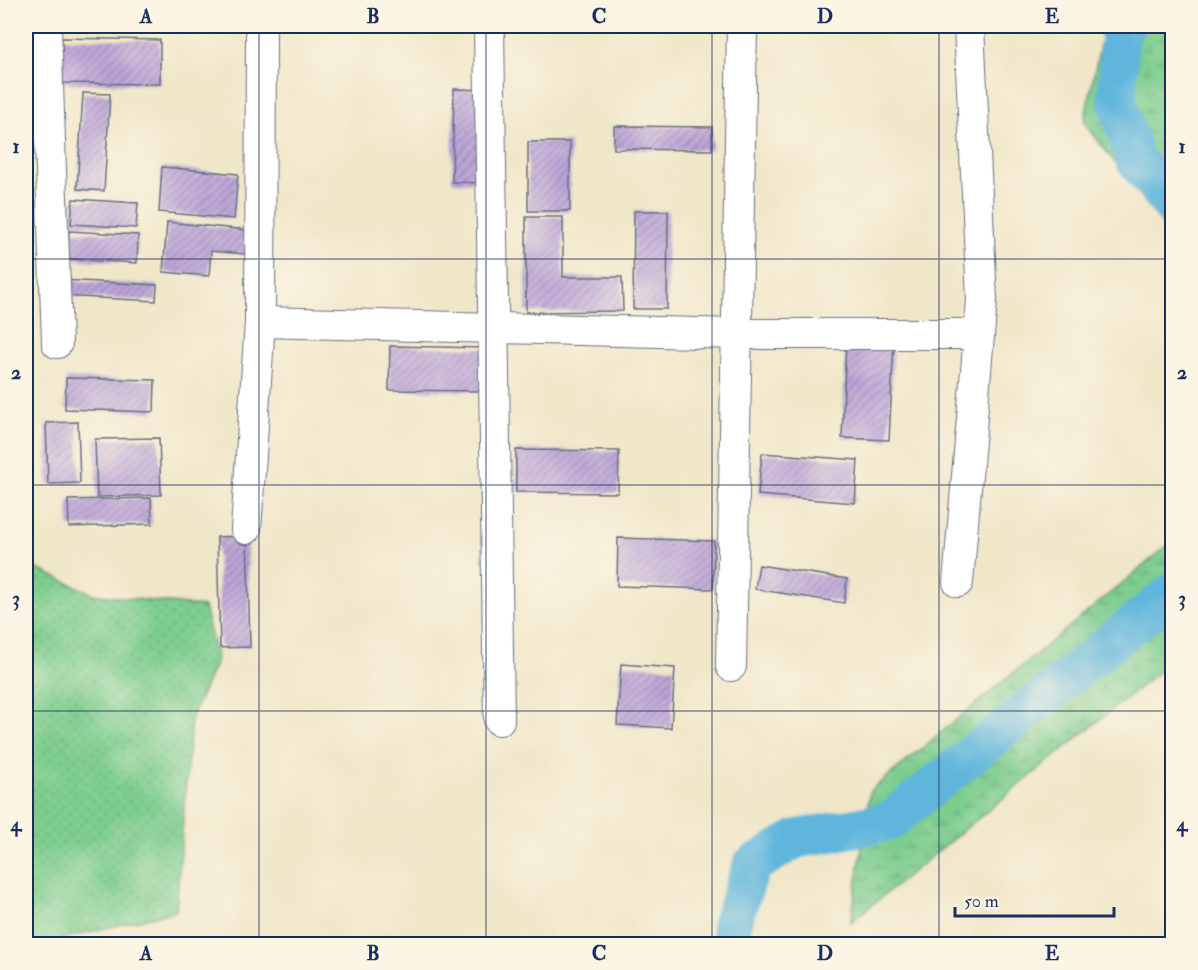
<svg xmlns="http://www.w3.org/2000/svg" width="1198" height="970" font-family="'IM FELL Double Pica',serif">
	<defs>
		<pattern id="wetland-marsh" width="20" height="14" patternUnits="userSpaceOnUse" patternTransform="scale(1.5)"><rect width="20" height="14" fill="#7dcd8e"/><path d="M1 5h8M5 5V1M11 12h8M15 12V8" fill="none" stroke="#6bb07d"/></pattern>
		<pattern id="park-dots" width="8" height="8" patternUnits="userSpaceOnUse" patternTransform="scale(1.5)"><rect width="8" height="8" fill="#7dcd8e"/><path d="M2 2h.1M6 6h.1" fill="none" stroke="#6bb07d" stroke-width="1.8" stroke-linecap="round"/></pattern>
		<pattern id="building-hatch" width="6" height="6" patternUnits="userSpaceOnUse" patternTransform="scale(1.5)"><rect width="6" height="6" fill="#bca4d7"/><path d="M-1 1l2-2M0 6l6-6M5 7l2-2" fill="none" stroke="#9886b2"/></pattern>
	</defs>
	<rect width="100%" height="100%" fill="#fcf5e5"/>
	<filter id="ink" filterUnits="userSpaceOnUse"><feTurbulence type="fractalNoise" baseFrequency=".0167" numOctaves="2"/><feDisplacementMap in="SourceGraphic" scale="12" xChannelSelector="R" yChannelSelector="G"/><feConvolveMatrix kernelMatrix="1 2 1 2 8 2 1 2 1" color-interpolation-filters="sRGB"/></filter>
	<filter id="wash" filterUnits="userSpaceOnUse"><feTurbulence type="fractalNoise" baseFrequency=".008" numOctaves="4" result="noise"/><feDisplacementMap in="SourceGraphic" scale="24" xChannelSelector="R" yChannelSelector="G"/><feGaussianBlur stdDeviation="1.35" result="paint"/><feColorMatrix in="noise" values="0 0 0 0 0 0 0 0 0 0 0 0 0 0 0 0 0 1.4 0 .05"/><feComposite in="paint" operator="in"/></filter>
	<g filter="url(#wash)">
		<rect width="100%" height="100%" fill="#f0e6c8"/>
		<g fill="url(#wetland-marsh)" stroke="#4c7e76" stroke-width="1.5">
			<polygon points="1104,26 1172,26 1172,237 1084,122"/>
			<polygon points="1172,542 1172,661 851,922 870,791"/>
		</g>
		<polygon fill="url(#park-dots)" stroke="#4c7e76" stroke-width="1.5" points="26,564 93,594 204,607 217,659 191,719 176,911 41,944 26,944"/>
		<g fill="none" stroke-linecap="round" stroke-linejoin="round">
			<g stroke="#5eb5db" stroke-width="39">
				<polyline points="1125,26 1120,31 1117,101 1135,160 1172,205"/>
				<polyline points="734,944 731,925 752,865 796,839 890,821 1172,593"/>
			</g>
		</g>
		<g id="blocks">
			<g fill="url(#building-hatch)">
				<polygon points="62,38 160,40 160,84 61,83"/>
				<polygon points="454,89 488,90 487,183 452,182"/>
				<polygon points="83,93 110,94 104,191 77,189"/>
				<polygon points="614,126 712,127 712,150 614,149"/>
				<rect x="528" y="142" width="42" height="69"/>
				<polygon points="162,167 238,174 234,219 159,212"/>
				<polygon points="73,199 138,203 136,228 71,224"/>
				<polygon points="634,211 668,211 667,309 633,309"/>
				<polygon points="526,217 563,217 563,277 622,277 623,311 526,312"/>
				<polygon points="167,222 247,230 245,254 211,251 209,276 163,272"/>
				<polygon points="69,231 138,235 137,263 68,259"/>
				<polygon points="61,280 157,285 156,301 60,296"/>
				<polygon points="846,340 894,342 889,440 842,438"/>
				<polygon points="390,346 484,348 483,391 389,390"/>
				<polygon points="66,378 155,380 154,412 65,409"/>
				<polygon points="78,422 80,483 48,484 46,423"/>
				<polygon points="159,438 161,495 97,497 95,439"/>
				<polygon points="516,450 619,451 618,493 516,492"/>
				<polygon points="762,453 858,460 855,503 758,495"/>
				<polygon points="151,498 152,524 69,527 68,500"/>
				<polygon points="247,536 250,647 220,648 217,537"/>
				<polygon points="618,538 714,541 713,589 617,586"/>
				<polygon points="759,565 847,579 844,603 755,589"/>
				<polygon points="621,664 675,668 671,728 617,725"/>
			</g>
		</g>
	</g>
	<g filter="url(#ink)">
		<use href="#blocks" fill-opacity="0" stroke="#666f83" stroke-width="1.5"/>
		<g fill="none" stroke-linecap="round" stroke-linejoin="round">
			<defs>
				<g id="minor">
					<polyline points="46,26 57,343"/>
					<polyline points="489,26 499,720"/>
					<polyline points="260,322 737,334 979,334"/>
					<polyline points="246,529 260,322 261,26"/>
					<polyline points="958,582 982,300 969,26"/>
					<polyline points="731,666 742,26"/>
				</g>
			</defs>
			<use href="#minor" stroke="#666f83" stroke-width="32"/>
			<use href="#minor" stroke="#fff" stroke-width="30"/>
		</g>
	</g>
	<path fill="none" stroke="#1b2f5e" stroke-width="1.5" stroke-opacity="0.55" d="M259 26V944M486 26V944M712 26V944M939 26V944M26 259H1172M26 485H1172M26 711H1172"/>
	<rect width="1198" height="970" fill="none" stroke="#fcf5e5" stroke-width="66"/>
	<path d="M955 907v9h159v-9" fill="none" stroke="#1b2f5e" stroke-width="3"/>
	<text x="964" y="907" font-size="18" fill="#1b2f5e" stroke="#fcf5e5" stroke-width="4.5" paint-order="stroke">50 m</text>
	<rect x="33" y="33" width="1132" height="904" fill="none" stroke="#1b2f5e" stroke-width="2"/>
	<g font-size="20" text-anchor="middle" font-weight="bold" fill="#1b2f5e">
		<text x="146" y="23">A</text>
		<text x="373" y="23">B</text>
		<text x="599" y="23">C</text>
		<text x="825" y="23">D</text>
		<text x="1052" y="23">E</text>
		<text x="16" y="153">1</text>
		<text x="1182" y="153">1</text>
		<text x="16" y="379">2</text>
		<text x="1182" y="379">2</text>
		<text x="16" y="605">3</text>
		<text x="1182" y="605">3</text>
		<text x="16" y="831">4</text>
		<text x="1182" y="831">4</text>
		<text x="146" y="960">A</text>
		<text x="373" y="960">B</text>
		<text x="599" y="960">C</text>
		<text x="825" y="960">D</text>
		<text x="1052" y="960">E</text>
	</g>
</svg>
